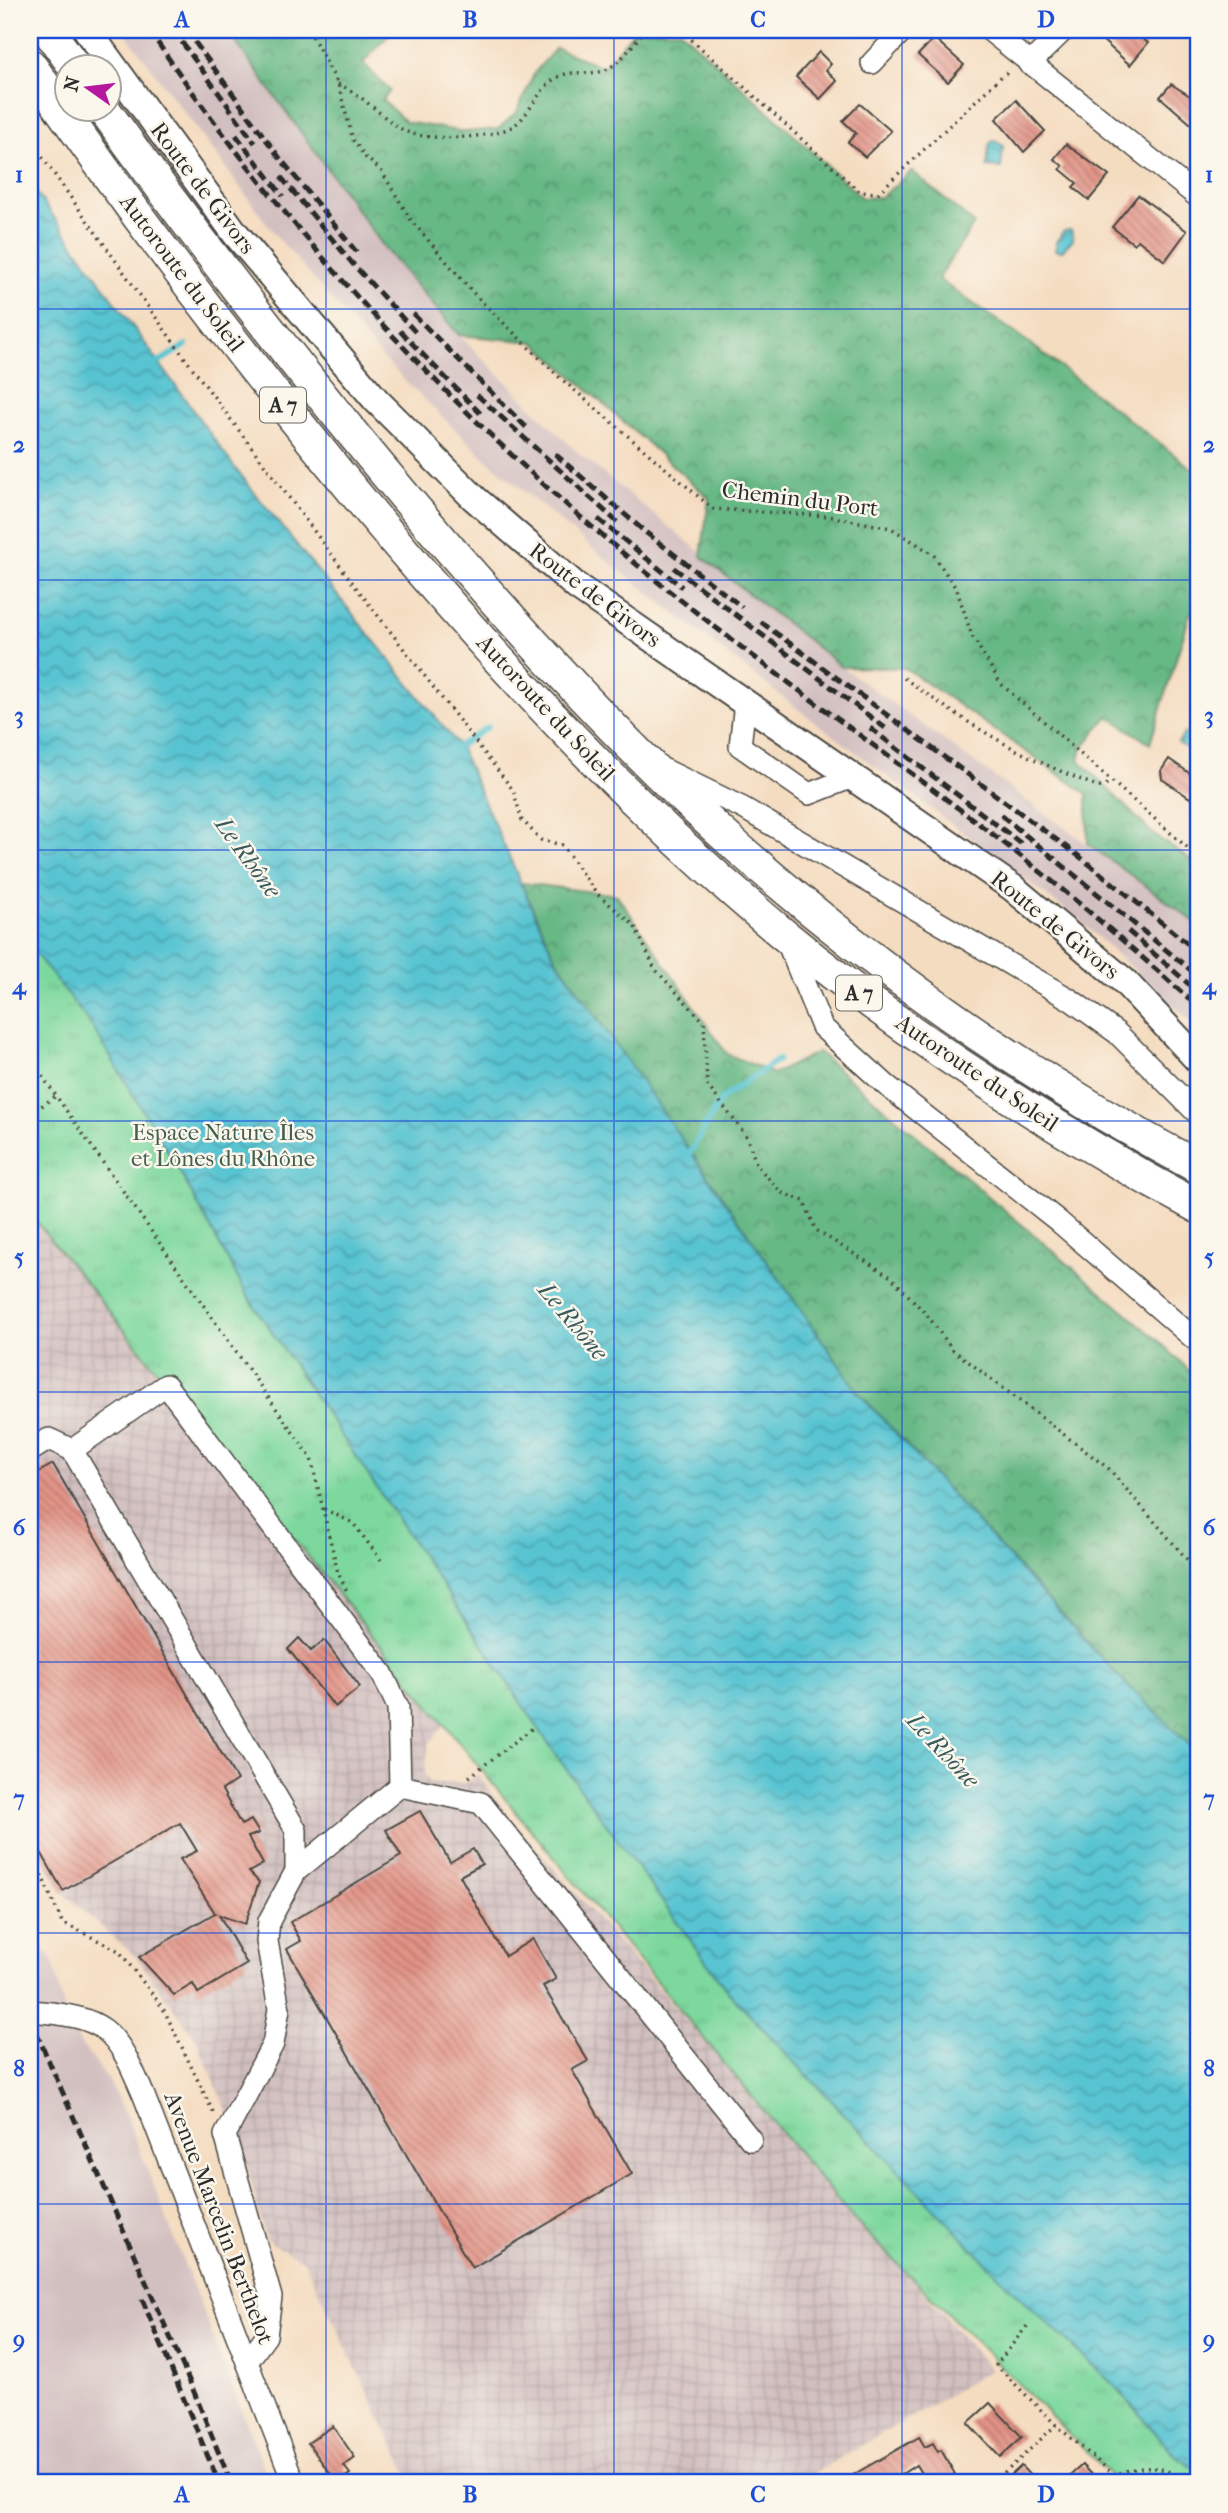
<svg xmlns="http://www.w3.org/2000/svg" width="1228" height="2513" font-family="'IM FELL French Canon',serif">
	<defs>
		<pattern id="industrial-grid" width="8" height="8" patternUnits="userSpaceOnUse" patternTransform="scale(1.75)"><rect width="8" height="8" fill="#d2bfc0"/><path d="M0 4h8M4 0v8" fill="none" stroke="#b4a4a5"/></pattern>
		<pattern id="forest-crowns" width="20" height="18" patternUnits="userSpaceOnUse" patternTransform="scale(1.75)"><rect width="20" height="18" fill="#66b885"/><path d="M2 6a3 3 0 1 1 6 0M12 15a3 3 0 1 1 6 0" fill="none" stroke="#54966d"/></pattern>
		<pattern id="park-tufts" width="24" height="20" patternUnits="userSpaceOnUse" patternTransform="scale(1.75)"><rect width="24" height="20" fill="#7dd89e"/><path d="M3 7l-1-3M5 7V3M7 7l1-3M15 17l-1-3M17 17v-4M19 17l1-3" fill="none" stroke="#6cba88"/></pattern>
		<pattern id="water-waves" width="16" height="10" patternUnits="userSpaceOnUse" patternTransform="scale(1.75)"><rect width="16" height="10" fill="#58c4d2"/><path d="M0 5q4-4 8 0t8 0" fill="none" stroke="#499fab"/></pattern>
		<pattern id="building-back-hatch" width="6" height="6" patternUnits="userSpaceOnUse" patternTransform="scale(1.75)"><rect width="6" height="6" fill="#e29386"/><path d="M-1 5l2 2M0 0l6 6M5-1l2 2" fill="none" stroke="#b7786e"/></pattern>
	</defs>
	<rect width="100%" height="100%" fill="#fbf7ec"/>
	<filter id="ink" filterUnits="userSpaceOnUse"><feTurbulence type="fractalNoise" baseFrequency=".0143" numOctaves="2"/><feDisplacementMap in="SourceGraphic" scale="14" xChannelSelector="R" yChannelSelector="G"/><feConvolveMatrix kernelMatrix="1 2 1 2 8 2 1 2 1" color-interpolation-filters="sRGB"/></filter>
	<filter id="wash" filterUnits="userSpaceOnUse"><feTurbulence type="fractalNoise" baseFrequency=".00686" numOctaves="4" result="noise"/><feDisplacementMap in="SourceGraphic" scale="28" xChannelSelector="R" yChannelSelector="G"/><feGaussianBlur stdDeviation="1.57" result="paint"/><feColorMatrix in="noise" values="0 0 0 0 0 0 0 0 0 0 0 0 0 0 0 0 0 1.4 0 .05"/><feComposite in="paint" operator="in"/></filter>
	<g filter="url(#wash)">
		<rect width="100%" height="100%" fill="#f4dcc0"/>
		<polygon fill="url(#industrial-grid)" points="30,1205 446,1723 429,1744 424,1774 429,1783 466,1783 478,1775 511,1819 991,2370 797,2483 412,2483 304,2261 266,2240 241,2143 195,2037 136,1957 62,1892 30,1837"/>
		<g fill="#d2bfc0">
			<polygon points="123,30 227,30 389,254 459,335 578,453 842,667 1198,924 1198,1028 1078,919 790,703 610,563 487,460 386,362 277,237"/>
			<polygon points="30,1926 53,1963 65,2012 80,2043 108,2079 128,2120 270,2483 30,2483"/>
		</g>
		<g fill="url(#forest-crowns)" stroke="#487258" stroke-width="2">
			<polygon points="227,30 393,30 363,63 390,91 382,100 406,122 464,132 498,129 517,112 535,72 556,48 603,67 635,30 680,30 862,198 881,197 912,171 974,224 938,279 1028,342 1193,469 1198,466 1198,605 1190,614 1150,744 1108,716 1082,748 1079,760 1154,835 1198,865 1198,924 1088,844 1087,794 905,668 842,667 701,556 709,498 534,342 459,335 389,254"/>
			<polygon points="521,883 617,895 727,1054 774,1074 818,1052 1158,1340 1198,1379 1198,1753 1115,1673 858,1392 554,956"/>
		</g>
		<polygon fill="url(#park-tufts)" stroke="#548264" stroke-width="2" points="30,553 1198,2083 1198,2483 1118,2483 855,2221 493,1784 30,1214"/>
		<g fill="url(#water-waves)" stroke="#42787e" stroke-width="2">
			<polygon points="994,140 1003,146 1001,168 987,167 989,145"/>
			<polygon points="30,184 237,471 459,746 554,956 858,1392 1115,1673 1198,1753 1198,2471 1174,2454 1116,2387 1012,2290 728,1992 561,1762 247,1295 179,1170 90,1023 30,947"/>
			<polygon points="1071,230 1073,239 1062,251 1056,250 1056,242 1064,231"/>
			<polygon points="1185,733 1198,745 1198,757 1178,742"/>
		</g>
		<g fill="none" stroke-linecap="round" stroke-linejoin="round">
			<g stroke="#58c4d2" stroke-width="6">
				<polyline points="159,362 186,345"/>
				<polyline points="459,746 488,727"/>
				<polyline points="690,1153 721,1099 778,1060"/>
			</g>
		</g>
		<g id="blocks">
			<g fill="url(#building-back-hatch)">
				<polygon points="1091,30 1132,30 1148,43 1130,65"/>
				<polygon points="934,38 964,65 948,82 918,55"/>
				<polygon points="819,52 831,64 826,70 837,81 820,99 796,77"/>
				<polygon points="1171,84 1198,101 1198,130 1160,97"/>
				<polygon points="1016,100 1045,131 1024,152 996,119"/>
				<polygon points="860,104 891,131 865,157 848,142 856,133 843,121"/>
				<polygon points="1066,144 1109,176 1089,200 1073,187 1077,183 1060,169 1063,166 1054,159"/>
				<polygon points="1138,195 1187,231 1165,261 1138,240 1134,244 1112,227"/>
				<polygon points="1169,759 1198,779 1198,786 1190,798 1162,779 1161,771"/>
				<polygon points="53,1464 237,1780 222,1790 241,1825 251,1820 259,1833 248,1837 263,1864 249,1872 259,1882 245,1924 219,1915 247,1964 198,1993 193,1984 174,1995 139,1957 215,1913 180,1859 197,1851 180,1823 63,1891 30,1833 30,1477"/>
				<polygon points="299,1638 311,1651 324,1640 360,1687 335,1707 288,1649"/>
				<polygon points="420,1811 450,1862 473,1849 482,1864 460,1876 505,1956 533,1939 556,1979 543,1986 588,2061 572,2070 632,2174 472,2268 287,1949 301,1941 290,1922 401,1856 386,1830"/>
				<polygon points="990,2403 1022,2437 1000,2457 968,2423"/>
				<polygon points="333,2426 355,2458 344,2466 350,2474 337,2483 308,2443"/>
				<polygon points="919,2437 925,2447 933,2443 938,2452 941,2450 955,2474 938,2483 927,2483 916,2465 888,2483 839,2483"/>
				<polygon points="1082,2465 1099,2483 1062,2483"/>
				<polygon points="1021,2466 1037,2483 1003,2483"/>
			</g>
		</g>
	</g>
	<g filter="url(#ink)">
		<use href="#blocks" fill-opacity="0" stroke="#494641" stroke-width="2"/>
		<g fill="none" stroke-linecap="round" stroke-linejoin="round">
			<defs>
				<g id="minor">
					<polyline points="989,30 1198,197"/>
					<polyline points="872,63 903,30"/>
					<polyline points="1029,64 1064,30"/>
					<polyline points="745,703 740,746 809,794 855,776"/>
					<polyline points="665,770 743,808 1071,1000 1117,1033 1198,1114"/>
					<polyline points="786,939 822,1027 886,1085 1057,1220 1198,1342"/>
					<polyline points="72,1450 166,1385 382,1673 398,1707 400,1786"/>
					<polyline points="30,1451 49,1439 72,1450 296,1830 296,1871 269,1921 267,1941 279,2009 273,2044 225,2135 271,2297 266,2336 247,2362"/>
					<polyline points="296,1871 400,1786 481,1803 751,2140"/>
					<path d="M30 2011C106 2017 115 2027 144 2096L294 2483"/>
				</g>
				<polyline id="major" points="87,30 235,233 376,400 474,498 576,586 1013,888 1125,982 1198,1060"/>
				<g id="highway">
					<polyline points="48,30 74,66"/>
					<path d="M30 65C113 185 201 303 293 417 441 602 600 782 783 934 911 1039 1053 1129 1198 1207"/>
					<path d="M103 108C227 280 357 446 498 604 573 688 651 771 736 846 876 970 1032 1079 1198 1167"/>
				</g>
			</defs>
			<use href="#minor" stroke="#494641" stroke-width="24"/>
			<use href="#major" stroke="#494641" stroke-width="30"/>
			<use href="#highway" stroke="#494641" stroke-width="35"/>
			<g stroke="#494641" stroke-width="3.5" stroke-dasharray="2 5" stroke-linecap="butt">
				<polyline points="309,30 338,84 353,140 366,158 381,170 411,220 476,296 558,376 713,509 828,516 891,528 933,554 957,590 972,636 1001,684 1198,857"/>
				<polyline points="681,30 860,192 878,193 1003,75 1010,72"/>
				<path d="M338 84C363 95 380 116 403 130 423 142 493 139 513 126 532 114 538 86 560 76 573 70 590 75 603 71 621 64 633 44 645 30"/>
				<polyline points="30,140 179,350 355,586 513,790 522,820 541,840 562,845 596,893 634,925 655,969 704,1022 707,1085 747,1137 757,1166 782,1193 804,1201 816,1230 891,1277 927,1315 953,1350 1109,1469 1198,1572"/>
				<path d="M904 678C970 726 1024 759 1100 787L1111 783"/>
				<polyline points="30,1059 311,1458 338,1573 347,1591"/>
				<polyline points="30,1114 56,1096"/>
				<polyline points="324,1509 353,1523 381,1560"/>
				<polyline points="469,1777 534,1727"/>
				<polyline points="30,1849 62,1922 119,1951 163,2008 214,2114"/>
				<path d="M1027 2326 996 2365 1056 2425 1114 2475C1142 2465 1163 2463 1186 2483"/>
				<polyline points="994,2483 1056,2425"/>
			</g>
			<use href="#minor" stroke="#fff" stroke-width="21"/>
			<use href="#major" stroke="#fff" stroke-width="26"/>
			<use href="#highway" stroke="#fff" stroke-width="32"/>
			<g stroke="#2b2b2b" stroke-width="5" stroke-dasharray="10 5" stroke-linecap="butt">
				<path d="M149 30C283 227 440 401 624 554 746 656 878 746 1004 843 1071 895 1135 950 1198 1007"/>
				<polyline points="173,30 255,143"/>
				<polyline points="186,30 279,157 359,255"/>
				<polyline points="236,135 283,196"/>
				<polyline points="281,177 352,263 418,335"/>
				<polyline points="413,314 529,430"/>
				<polyline points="400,331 481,414"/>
				<polyline points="477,395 617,522"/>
				<polyline points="555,454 644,531 742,607"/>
				<polyline points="598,519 682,587"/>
				<polyline points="674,568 889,731"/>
				<polyline points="761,622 1084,860 1198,952"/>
				<polyline points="870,728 1023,845"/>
				<polyline points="1001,815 1198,976"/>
				<polyline points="1128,931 1198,992"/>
				<polyline points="30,2018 192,2387 231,2483"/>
				<polyline points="142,2299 219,2483"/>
			</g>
		</g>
	</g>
	<path fill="none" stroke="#1d4ed8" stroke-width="2" stroke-opacity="0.55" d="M326 30V2483M614 30V2483M902 30V2483M30 309H1198M30 580H1198M30 850H1198M30 1121H1198M30 1392H1198M30 1662H1198M30 1933H1198M30 2204H1198"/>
	<g text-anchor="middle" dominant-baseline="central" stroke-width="5" stroke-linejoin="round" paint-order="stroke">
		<g fill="#fbf7ec" stroke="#696865" stroke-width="2">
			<rect x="260" y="387.5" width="46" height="35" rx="5"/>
			<rect x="836" y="975.5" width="46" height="35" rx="5"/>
		</g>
		<g font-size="21" font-weight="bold" fill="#2b2b2b">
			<text x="283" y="405">A 7</text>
			<text x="859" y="993">A 7</text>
		</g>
		<g font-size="23" fill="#2b2b2b" stroke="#fbf7ec">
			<text transform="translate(203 188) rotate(53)">Route de Givors</text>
			<text transform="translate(182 273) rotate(53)">Autoroute du Soleil</text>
			<text transform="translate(800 499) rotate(7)">Chemin du Port</text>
			<text transform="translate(595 595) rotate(37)">Route de Givors</text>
			<text transform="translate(546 708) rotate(47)">Autoroute du Soleil</text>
			<text transform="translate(1055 925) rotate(39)">Route de Givors</text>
			<text transform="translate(977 1073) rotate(34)">Autoroute du Soleil</text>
			<text transform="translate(219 2218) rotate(69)">Avenue Marcelin Berthelot</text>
		</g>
		<g font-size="23" fill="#445f4e" stroke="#fbf7ec">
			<text x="223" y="1132">Espace Nature Îles<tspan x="223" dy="26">et Lônes du Rhône</tspan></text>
		</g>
		<g font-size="24" font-style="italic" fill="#38595d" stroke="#fbf7ec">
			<text transform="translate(248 857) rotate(54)">Le Rhône</text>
			<text transform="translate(573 1321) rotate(50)">Le Rhône</text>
			<text transform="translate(943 1750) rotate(47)">Le Rhône</text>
		</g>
	</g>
	<rect width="1228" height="2513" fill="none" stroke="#fbf7ec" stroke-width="77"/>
	<g transform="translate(88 88) rotate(284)"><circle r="33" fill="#fbf7ec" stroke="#a8a59f" stroke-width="2"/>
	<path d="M0-5L12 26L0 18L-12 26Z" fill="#b5179e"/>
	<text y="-10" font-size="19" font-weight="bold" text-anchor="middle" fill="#2b2b2b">N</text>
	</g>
	<rect x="38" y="38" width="1152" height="2436" fill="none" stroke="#1d4ed8" stroke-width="2.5"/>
	<g font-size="23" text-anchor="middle" font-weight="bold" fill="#1d4ed8">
		<text x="182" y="27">A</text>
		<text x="470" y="27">B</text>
		<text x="758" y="27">C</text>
		<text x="1046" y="27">D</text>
		<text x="19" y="182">1</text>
		<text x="1209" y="182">1</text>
		<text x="19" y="452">2</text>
		<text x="1209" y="452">2</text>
		<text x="19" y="723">3</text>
		<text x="1209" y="723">3</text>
		<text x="19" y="994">4</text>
		<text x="1209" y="994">4</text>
		<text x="19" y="1264">5</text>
		<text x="1209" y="1264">5</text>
		<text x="19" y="1535">6</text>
		<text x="1209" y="1535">6</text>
		<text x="19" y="1806">7</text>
		<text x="1209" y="1806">7</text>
		<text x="19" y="2076">8</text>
		<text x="1209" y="2076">8</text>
		<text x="19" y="2347">9</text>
		<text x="1209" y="2347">9</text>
		<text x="182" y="2502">A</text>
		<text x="470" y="2502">B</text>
		<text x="758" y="2502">C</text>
		<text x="1046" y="2502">D</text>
	</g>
</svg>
